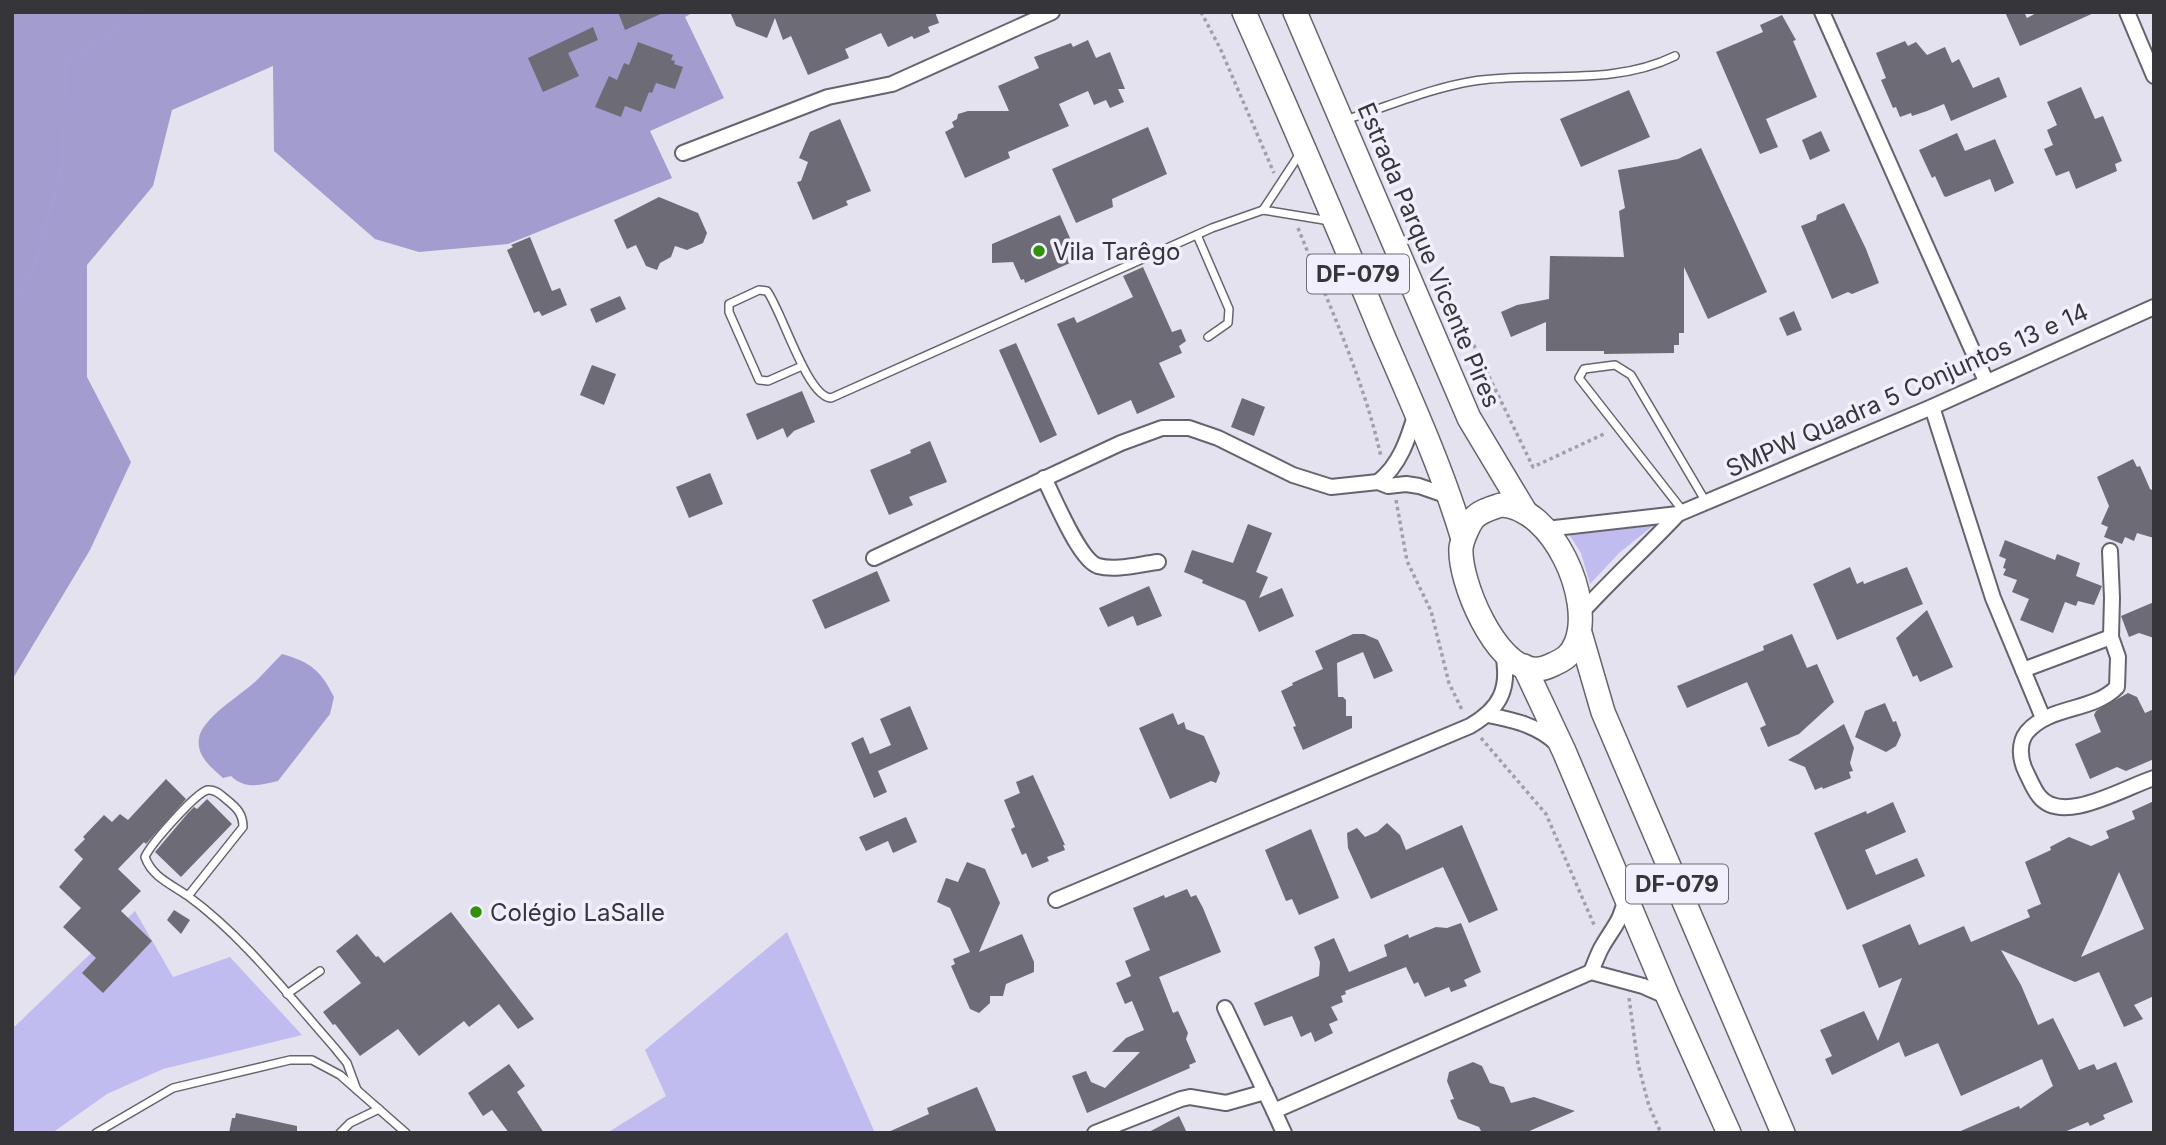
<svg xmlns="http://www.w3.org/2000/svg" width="2166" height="1145" font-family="Inter,sans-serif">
	<rect width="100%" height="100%" fill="#e3e2ee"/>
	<g fill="#c1bcef">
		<polygon points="1664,517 1619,553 1590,584 1581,553 1565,528"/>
		<polygon points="135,911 173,977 230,957 302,1035 163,1069 107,1094 52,1133 12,1133 12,1029"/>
		<polygon points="787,932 875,1133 607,1133 666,1096 645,1050"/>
	</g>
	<polygon fill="#a29ccf" points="12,12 694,12 685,17 724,98 650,131 672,178 508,244 419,252 375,239 274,151 273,66 172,110 153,186 87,265 87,377 131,462 90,550 12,680"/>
	<path fill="#a39ed1" d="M282 654C310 662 321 670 334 697L330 714 278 781C260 785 246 790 231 776L223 778C212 768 196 756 199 738 202 718 241 695 256 681 265 672 273 663 282 654Z"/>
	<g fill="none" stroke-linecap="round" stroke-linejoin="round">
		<polyline stroke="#a39ed1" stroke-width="5" points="12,301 33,270 63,164 65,64 141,12"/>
	</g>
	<g fill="#6d6c76" fill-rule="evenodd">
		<polygon points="618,12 665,12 625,30"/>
		<polygon points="730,12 935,12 939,23 928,27 930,32 914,39 912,36 888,47 881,33 845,49 849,58 808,75 791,36 783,40 775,18 767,38 736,26"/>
		<polygon points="2005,12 2024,12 2027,18 2038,12 2096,12 2020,46"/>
		<polygon points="1782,15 1796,40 1793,41 1817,97 1766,119 1778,147 1760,154 1716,52 1763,32 1760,25"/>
		<polygon points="593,27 598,40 568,53 579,76 543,92 528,58"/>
		<polygon points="1088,40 1096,58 1110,52 1125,89 1118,89 1124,102 1110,108 1106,100 1094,105 1088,91 1059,104 1069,126 1008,152 1010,158 965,178 945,132 954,127 952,122 957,119 958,114 968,111 1009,111 998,86 1039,68 1034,57 1071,43 1073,47"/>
		<polygon points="1905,41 1908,46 1916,42 1927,55 1945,47 1952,63 1959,59 1973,88 1999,77 2007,97 1951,121 1944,104 1927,111 1912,116 1911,113 1900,117 1896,107 1893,108 1881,80 1886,78 1876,53"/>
		<polygon points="638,42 673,55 671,60 675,61 674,64 683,67 675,89 656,83 652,93 649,92 641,112 625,106 621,117 595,107 609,76 617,80 624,63 629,65"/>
		<polygon points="2081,87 2095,119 2103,116 2122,161 2115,164 2117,171 2076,189 2069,171 2056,176 2044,149 2053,145 2047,130 2057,125 2047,102"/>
		<polygon points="1629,90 1650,137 1581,167 1560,119"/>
		<polygon points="840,119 871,191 846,201 848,205 813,220 797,182 801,181 808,162 799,158 810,132"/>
		<polygon points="1148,127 1167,174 1112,199 1113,207 1076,223 1052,169"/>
		<polygon points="1821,131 1830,151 1810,160 1802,140"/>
		<polygon points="1957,133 1965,151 1995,139 2014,183 1995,192 1990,179 1946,197 1944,196 1935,176 1932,178 1919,150"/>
		<polygon points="1701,148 1767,292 1708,319 1684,267 1684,333 1679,333 1679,345 1674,345 1674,353 1604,354 1604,351 1546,351 1546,322 1511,337 1501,312 1517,305 1549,299 1550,256 1624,257 1619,211 1625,208 1618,170 1678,159"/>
		<polygon points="659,197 698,213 707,233 703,243 687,250 675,246 671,257 660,263 657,270 646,266 636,245 627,249 614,220"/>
		<polygon points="1844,203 1866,249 1879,283 1852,294 1848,292 1832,299 1801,226 1816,220 1817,215"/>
		<polygon points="1060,215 1079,259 1025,283 1024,279 1021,280 1013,262 992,263 992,244"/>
		<polygon points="530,237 552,291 560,288 567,305 542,316 539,311 534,313 507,250 513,247 511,245"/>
		<polygon points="1143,267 1172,332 1181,329 1186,341 1179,346 1182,353 1159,363 1175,397 1137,414 1131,400 1098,415 1057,324 1074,317 1077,323 1133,297 1123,276"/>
		<polygon points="620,296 626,309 596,323 590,309"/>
		<polygon points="1794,311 1802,330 1787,336 1779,318"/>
		<polygon points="1016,343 1057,435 1040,443 999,350"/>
		<polygon points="592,365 616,374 604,405 580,395"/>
		<polygon points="802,391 815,422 794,431 787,438 783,428 757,440 746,414"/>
		<polygon points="1242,398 1265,407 1254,436 1231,427"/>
		<polygon points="930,441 947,482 909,497 913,505 889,515 870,470 911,453 910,450"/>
		<polygon points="2133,459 2137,467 2140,466 2150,489 2154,491 2154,538 2137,533 2134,541 2125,537 2122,544 2104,537 2108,527 2101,524 2109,506 2097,477"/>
		<polygon points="710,473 723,504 689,518 676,487"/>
		<polygon points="1248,524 1272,533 1256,572 1268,577 1259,598 1282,588 1294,616 1259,632 1245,601 1202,583 1203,580 1184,572 1192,550 1233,563"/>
		<polygon points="2005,540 2055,560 2057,554 2080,563 2076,576 2102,586 2094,605 2078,601 2076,606 2065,602 2053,633 2020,620 2029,599 2012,592 2017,580 2003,575 2006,569 2003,568 2006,559 1999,556"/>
		<polygon points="1850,567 1857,584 1863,581 1864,584 1907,567 1923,604 1837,640 1813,584"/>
		<polygon points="877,571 890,601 825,629 812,600"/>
		<polygon points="1149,586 1162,616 1137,626 1133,616 1108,627 1099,608"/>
		<polygon points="2154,602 2154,638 2139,633 2129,637 2121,616"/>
		<polygon points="1927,610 1953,667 1920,682 1917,675 1913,677 1896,638"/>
		<polygon points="1353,634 1364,634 1378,640 1393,671 1374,679 1363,652 1337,663 1338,697 1343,697 1346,700 1346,716 1352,716 1352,728 1303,750 1293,727 1296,726 1281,691 1293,685 1292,683 1323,669 1315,651"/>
		<polygon points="1792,634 1807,668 1817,664 1834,702 1799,734 1768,747 1760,728 1766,725 1747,682 1687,708 1677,686 1764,650 1763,646"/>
		<polygon points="2128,693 2137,697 2145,713 2154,709 2154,759 2126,771 2117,767 2090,779 2075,744 2101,732 2094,715 2096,711"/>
		<polygon points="1885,703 1893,722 1896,721 1901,735 1896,746 1886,752 1855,737 1865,711"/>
		<polygon points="910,706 928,749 878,771 887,792 874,798 851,743 863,737 870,754 891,745 880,719"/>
		<polygon points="1173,713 1178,725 1184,722 1186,729 1204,736 1220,773 1216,783 1211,781 1170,799 1139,728"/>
		<polygon points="1844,724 1854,748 1850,763 1853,771 1849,772 1851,778 1823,789 1822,787 1815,790 1805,767 1788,760"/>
		<polygon points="1033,775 1065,845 1063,845 1065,850 1047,857 1049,861 1032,868 1026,853 1022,855 1011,829 1015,827 1004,800 1020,793 1016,782"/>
		<polygon points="166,779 186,799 146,844 144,842 118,869 141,891 121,911 152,941 103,993 82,973 96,958 63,927 81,908 59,887 83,859 74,850 85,839 83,837 104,815 112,822 120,814 128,820"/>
		<polygon points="207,799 232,824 181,877 155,852 188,813 194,807 197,809"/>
		<path d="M2154 801V996L2134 1005 2143 1019 2124 1027 2099 972 2075 982 2001 950 2021 985 2038 1025 2053 1018 2079 1070 2094 1064 2097 1070 2116 1062 2133 1102 2103 1115 2105 1119 2090 1126 2088 1122 2062 1133H1956L2019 1106 2020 1109 2053 1086 2042 1059 1961 1096 1938 1043 1905 1057 1899 1042 1832 1075 1825 1059 1832 1056 1820 1030 1864 1011 1878 1041 1902 978 1879 988 1862 945 1910 924 1919 945 1964 926 1971 942 2030 917 2027 910 2041 904 2025 862 2051 850 2050 847 2069 837 2091 846 2109 838 2106 831 2135 819 2132 811ZM2119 872 2144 929 2081 957 2102 911Z"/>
		<polygon points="1893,802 1906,832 1865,850 1876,875 1917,858 1925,876 1847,910 1814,833 1866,811 1867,814"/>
		<polygon points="906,817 917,842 893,853 888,841 866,851 859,837"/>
		<polygon points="1387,823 1400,835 1406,850 1462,825 1498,910 1469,923 1443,867 1371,899 1348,848 1347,833 1357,828 1365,837 1377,832"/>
		<polygon points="1311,829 1339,898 1299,915 1292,899 1286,901 1265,850"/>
		<polygon points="967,862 985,869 1000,903 979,952 1022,934 1034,962 1034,972 1006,984 1003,996 990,996 990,1003 979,1013 970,1009 951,966 955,964 953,959 970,952 950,908 937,902 946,878 958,882"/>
		<polygon points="1187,889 1191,897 1196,895 1203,908 1221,952 1159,977 1173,1013 1178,1011 1188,1033 1186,1039 1196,1062 1189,1065 1190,1068 1087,1113 1072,1076 1086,1071 1091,1082 1105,1088 1140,1052 1112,1052 1126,1038 1144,1030 1132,1001 1125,1004 1116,983 1131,976 1125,961 1150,950 1133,908 1164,895 1165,898"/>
		<polygon points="174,910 190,920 181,934 167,920"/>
		<polygon points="451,912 534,1019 518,1029 499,1004 469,1027 464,1021 419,1056 398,1029 360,1056 335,1024 333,1025 323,1012 361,983 336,951 357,934 376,957 378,956 384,963"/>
		<polygon points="1461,923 1481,972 1464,980 1467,986 1451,992 1449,987 1425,997 1418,982 1414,984 1406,967 1345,991 1346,994 1341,996 1343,1002 1331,1007 1338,1020 1329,1024 1333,1033 1315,1042 1311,1032 1301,1037 1292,1016 1264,1026 1254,1003 1319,976 1320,962 1314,947 1334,938 1349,972 1387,956 1384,945 1408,934 1409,938 1436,927 1447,928"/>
		<polygon points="1473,1062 1482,1066 1490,1083 1504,1087 1511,1103 1534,1097 1575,1111 1525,1133 1482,1133 1479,1127 1458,1119 1450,1100 1454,1099 1447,1081 1449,1072"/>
		<polygon points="509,1064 525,1086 517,1092 544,1133 509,1133 492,1110 483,1116 468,1093"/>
		<polygon points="977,1087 997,1133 886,1133 929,1114 927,1108"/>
		<polygon points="236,1113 297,1126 297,1133 229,1133 232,1118 235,1118"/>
		<polygon points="1179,1116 1187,1133 1147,1133"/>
	</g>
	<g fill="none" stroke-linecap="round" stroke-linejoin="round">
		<defs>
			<g id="service">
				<path d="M1345 120C1387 107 1430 88 1474 81 1540 71 1612 87 1675 56"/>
				<polyline points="1263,210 1301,152"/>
				<polyline points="1197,235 1229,309 1228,323 1208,337"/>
				<path d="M802 366 768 381 759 380 729 312V304L759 290 767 291C782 311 807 397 831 398L1212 228 1263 210 1330 221"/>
				<polyline points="1683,511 1579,378 1584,369 1615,365 1631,375 1706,502"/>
				<path d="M188 896 243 827C243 814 237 808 227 800 222 796 216 789 208 790 196 792 150 845 145 857 152 877 171 884 188 896 244 937 288 995 334 1047L347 1063 357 1090"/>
				<polyline points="287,994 320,971"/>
				<polyline points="96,1133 173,1088 290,1060 312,1060 340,1075 406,1133"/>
				<polyline points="340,1133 350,1123 379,1109"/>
			</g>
			<g id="minor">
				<polyline points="1822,12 1986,381"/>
				<polyline points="2127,12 2154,76"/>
				<polyline points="683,153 828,97 892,84 1052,12"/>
				<polyline points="1932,407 1993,598 2043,718"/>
				<path d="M1044 478C1054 497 1079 560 1098 566 1116 571 1140 564 1158 562"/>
				<path d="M1378 482C1400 465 1408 439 1416 413"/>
				<polyline points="1546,529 1678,514 1932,407 2154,307"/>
				<path d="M2110 551 2112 598 2111 637 2118 657 2117 687C2093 712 2050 705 2027 732 2018 743 2020 760 2026 772 2030 780 2034 790 2039 796 2062 826 2125 787 2154 778"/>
				<polyline points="874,558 1121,443 1162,428 1189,428 1218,438 1293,475 1331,487 1378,482 1388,486 1406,484 1419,486 1451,497"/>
				<path d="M1581 613C1612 579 1646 548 1678 514"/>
				<polyline points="2023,670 2111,637"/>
				<path d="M1488 715C1513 720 1537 725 1556 743"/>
				<path d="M1056 900 1470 726C1501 708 1510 688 1503 653"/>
				<path d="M1591 972C1595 963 1598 953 1603 945 1613 928 1623 918 1625 898"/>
				<polyline points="1225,1008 1274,1111"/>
				<polyline points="1095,1133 1181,1099 1190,1097 1226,1103 1265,1092"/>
				<polyline points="1284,1133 1274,1111 1591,972 1643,986 1668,997"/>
			</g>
			<g id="primary">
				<path d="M1244 12C1292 120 1338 227 1383 336 1412 403 1442 469 1463 539"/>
				<polyline points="1295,12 1469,418 1526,513"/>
				<path d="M1501 505C1553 507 1594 599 1576 643 1571 655 1565 659 1554 664 1548 667 1539 670 1533 669 1495 667 1459 581 1461 548 1462 540 1468 526 1473 519 1480 511 1492 508 1501 505Z"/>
				<polyline points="1580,633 1603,712 1783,1133"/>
				<polyline points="1524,666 1564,751 1668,997 1729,1133"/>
			</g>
		</defs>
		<use href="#service" stroke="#65646e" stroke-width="10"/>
		<use href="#minor" stroke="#65646e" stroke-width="18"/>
		<use href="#primary" stroke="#65646e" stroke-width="26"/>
		<g stroke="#a1a0a9" stroke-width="3.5" stroke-dasharray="3.5 3.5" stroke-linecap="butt">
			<polyline points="1201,12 1220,48 1274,173"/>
			<path d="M1298 228C1328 303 1364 379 1381 457"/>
			<polyline points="1438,297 1448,292 1533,467 1606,433"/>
			<polyline points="1396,500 1407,561 1431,611 1449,683 1463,712"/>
			<polyline points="1481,738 1546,814 1595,927"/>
			<polyline points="1629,998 1638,1064 1649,1106 1661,1133"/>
		</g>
		<use href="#service" stroke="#fff" stroke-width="7"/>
		<use href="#minor" stroke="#fff" stroke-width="14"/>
		<use href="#primary" stroke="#fff" stroke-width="23"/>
	</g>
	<g fill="#329109" stroke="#f0effb" stroke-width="2.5">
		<circle cx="1039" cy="251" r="7"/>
		<circle cx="476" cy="912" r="7"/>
	</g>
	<g text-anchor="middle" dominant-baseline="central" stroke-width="7" stroke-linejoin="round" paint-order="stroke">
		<g fill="#f0effb" stroke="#6e6e74" stroke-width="2">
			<rect x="1307" y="254.5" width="102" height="39" rx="5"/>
			<rect x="1626" y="864.5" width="102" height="39" rx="5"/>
		</g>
		<g font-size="23" font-weight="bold" fill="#36363a">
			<text x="1358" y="274">DF-079</text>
			<text x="1677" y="884">DF-079</text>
		</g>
		<g font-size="24" fill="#36363a" stroke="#f0effb" text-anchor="start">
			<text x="1053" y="251">Vila Tarêgo</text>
			<text x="490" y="912">Colégio LaSalle</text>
		</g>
		<g font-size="24" fill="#36363a" stroke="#f0effb">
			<text transform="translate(1429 255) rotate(67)">Estrada Parque Vicente Pires</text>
			<text transform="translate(1907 390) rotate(-24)">SMPW Quadra 5 Conjuntos 13 e 14</text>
		</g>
	</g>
	<rect width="2166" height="1145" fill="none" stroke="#36363a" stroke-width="28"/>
</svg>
